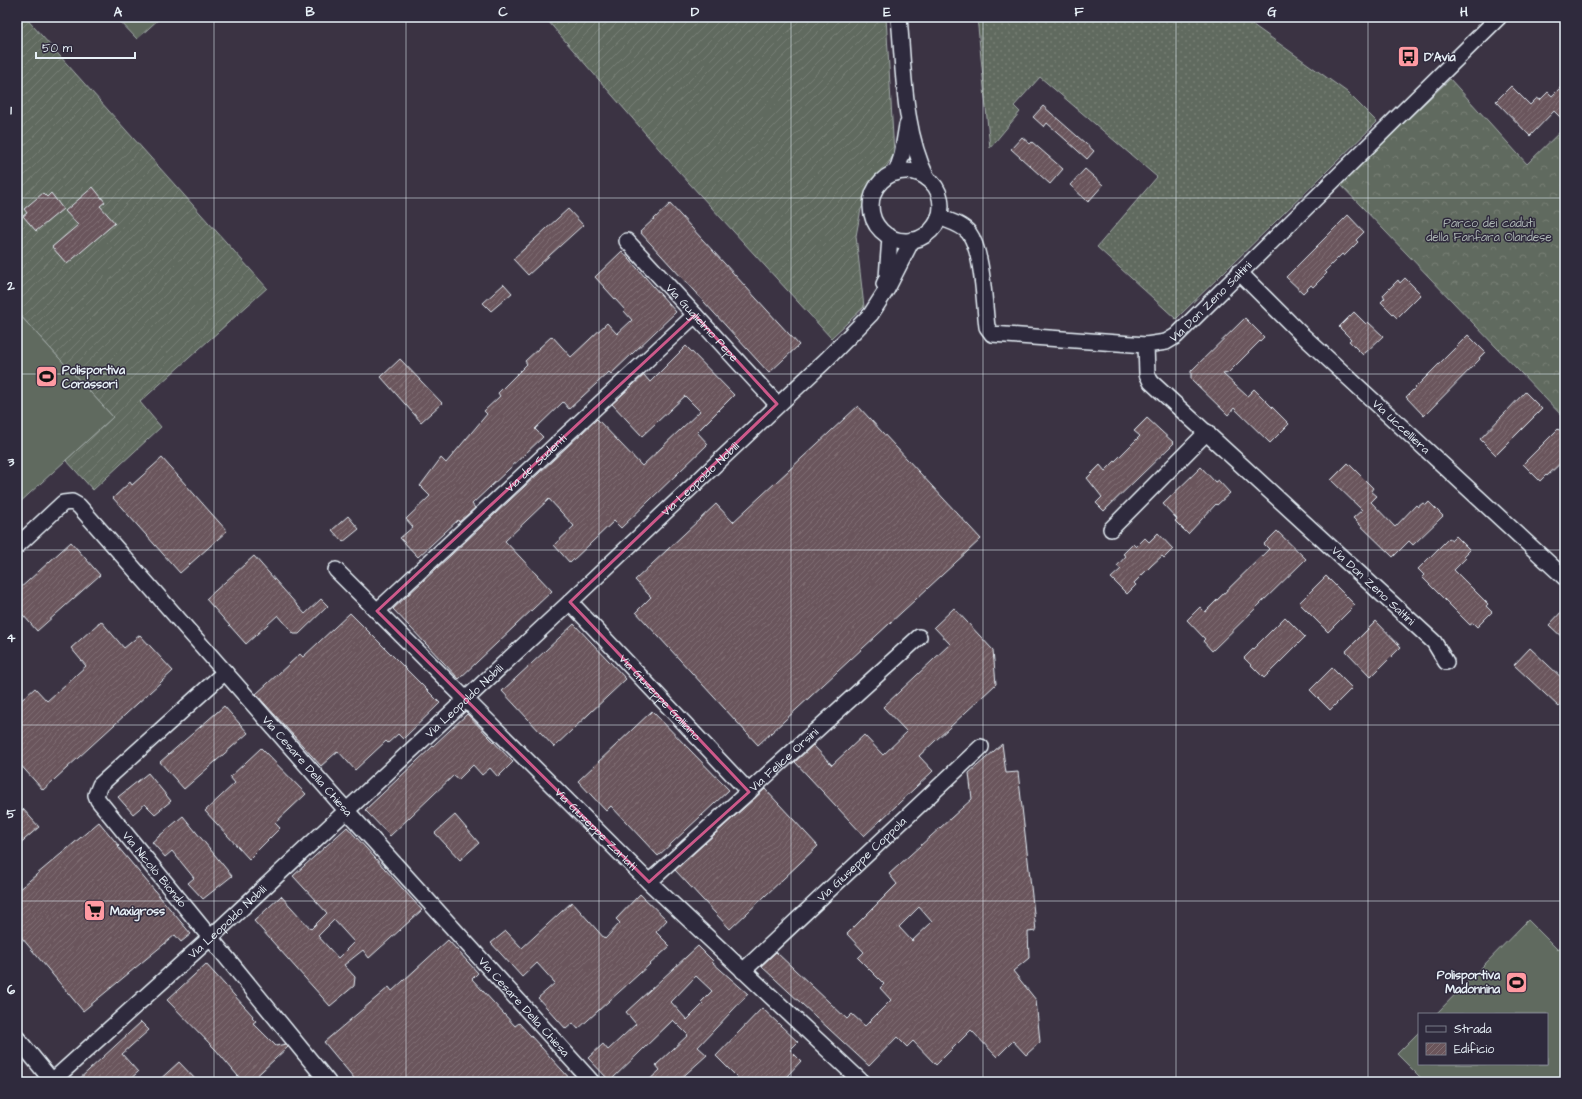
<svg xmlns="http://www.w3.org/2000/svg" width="1582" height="1099" font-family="'Architects Daughter',sans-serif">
	<defs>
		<pattern id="grass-dots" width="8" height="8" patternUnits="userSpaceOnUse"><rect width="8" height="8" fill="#616a5e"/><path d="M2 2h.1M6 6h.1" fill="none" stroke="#788076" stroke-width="1.8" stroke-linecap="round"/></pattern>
		<pattern id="forest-crowns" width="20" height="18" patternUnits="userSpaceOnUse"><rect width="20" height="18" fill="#616a5e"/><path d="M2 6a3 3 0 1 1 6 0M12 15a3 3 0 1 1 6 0" fill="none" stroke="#788076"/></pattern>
		<pattern id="garden-furrows" width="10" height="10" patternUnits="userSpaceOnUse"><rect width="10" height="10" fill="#616a5e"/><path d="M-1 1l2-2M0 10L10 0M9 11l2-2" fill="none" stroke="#788076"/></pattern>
		<pattern id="building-hatch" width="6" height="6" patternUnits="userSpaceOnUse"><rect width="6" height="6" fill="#6b555b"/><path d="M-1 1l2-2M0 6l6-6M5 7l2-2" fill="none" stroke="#806e73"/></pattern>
	</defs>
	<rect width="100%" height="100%" fill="#3b3343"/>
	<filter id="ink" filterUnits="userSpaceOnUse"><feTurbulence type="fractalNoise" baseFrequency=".025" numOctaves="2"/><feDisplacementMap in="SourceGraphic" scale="8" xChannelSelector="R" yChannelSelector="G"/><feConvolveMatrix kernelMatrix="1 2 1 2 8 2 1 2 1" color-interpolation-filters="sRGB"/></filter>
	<g filter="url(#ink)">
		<polygon fill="url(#grass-dots)" stroke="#a4aeab" points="977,17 1242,17 1347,92 1377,122 1176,319 1097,247 1157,177 1040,77 1014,106 1020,112 990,148"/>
		<polygon fill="url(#forest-crowns)" stroke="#a4aeab" points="1450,79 1527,164 1565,127 1565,419 1340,184"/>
		<g fill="url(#garden-furrows)" stroke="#a4aeab">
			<polygon points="17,17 25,17 267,288 140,402 161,427 93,490 66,460 113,417 17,312"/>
			<polygon points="550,17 886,17 894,154 861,209 856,236 864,307 831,338 679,172 547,20"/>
		</g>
		<g fill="#616a5e" stroke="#a4aeab">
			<polygon points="116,17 161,17 137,39"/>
			<polygon points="17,312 113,417 17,505"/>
			<polygon points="1528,920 1558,950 1565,944 1565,1082 1425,1082 1397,1054 1419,1032 1419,1064 1547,1064 1547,1014 1436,1014"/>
		</g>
		<g fill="url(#building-hatch)" stroke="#e8f1f8" fill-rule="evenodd">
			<polygon points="1565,83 1565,122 1554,111 1530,136 1496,101 1511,86 1530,105 1537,98 1540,100 1548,92 1552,96"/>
			<polygon points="1043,106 1094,151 1087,159 1047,123 1044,127 1033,117"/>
			<polygon points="1022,137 1030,144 1032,142 1063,169 1050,184 1011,149"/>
			<polygon points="1085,169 1103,185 1088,202 1070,185"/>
			<polygon points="93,187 105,202 100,206 115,223 67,264 52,247 78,225 65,211"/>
			<polygon points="43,193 47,197 51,193 63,209 36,231 23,216 27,213 24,209"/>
			<polygon points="670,204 799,345 769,373 640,232"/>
			<polygon points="568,209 583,225 528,275 513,259"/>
			<polygon points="1348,215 1364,232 1356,240 1358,242 1344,256 1342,254 1325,271 1327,273 1313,287 1311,285 1303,293 1286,277"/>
			<polygon points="622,251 676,312 611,374 609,372 569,409 563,402 535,429 543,437 472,504 475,508 459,522 458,520 418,557 400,538 413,527 406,519 430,496 420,486 441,458 446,463 487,414 484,411 500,396 498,393 527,364 525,361 552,336 571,357 607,323 617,334 632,320 624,311 625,310 595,277"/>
			<polygon points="1405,278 1421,294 1397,318 1381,302 1385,298 1383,295 1398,280 1400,283"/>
			<polygon points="504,284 512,293 491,311 483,303"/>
			<polygon points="1354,312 1366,324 1368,322 1383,336 1363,355 1349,341 1351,339 1339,327"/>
			<polygon points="1245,318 1264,337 1228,373 1223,374 1247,396 1254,389 1289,424 1270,443 1234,408 1228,415 1191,379 1191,371"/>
			<polygon points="1468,335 1485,352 1479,358 1480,359 1424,416 1406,397"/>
			<polygon points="686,346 734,395 697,432 708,444 621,528 614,521 570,563 554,545 574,526 549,499 505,541 552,591 459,679 393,609 597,419 642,466 700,411 685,396 642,436 612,404 644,375 650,382"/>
			<polygon points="400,359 442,403 421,422 381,377"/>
			<polygon points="1525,392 1542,409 1496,455 1480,439"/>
			<polygon points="858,406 981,539 758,745 636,612 651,597 635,580 716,504 733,522"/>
			<polygon points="1147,418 1174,443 1104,511 1096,503 1102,497 1087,478 1100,465 1105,471 1140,436 1134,431"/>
			<polygon points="1558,429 1565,435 1565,459 1547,476 1546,475 1540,481 1523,464"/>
			<polygon points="162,458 227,531 180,573 113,498 130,482 132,485"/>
			<polygon points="1348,463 1373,488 1371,491 1377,496 1371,502 1395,527 1416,505 1418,507 1423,503 1426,505 1429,502 1443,516 1413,545 1409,541 1393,557 1353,518 1362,510 1331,480"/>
			<polygon points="1201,467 1215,482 1218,480 1230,493 1217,505 1216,504 1188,534 1175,521 1177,519 1163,504"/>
			<polygon points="348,516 359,529 343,542 332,530"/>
			<polygon points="1277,531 1306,559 1212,651 1203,641 1205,639 1187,620 1200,607 1205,612 1217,600 1269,549 1264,544"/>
			<polygon points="1158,533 1173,549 1164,558 1162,556 1152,565 1134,583 1136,585 1127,594 1111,578 1121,569 1117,566 1126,556 1123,554 1133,544 1136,547 1145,538 1149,542"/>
			<polygon points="1456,536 1470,550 1464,556 1466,558 1454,570 1488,604 1486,606 1492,612 1477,627 1473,623 1470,625 1422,577 1424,575 1418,569 1449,538 1452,540"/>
			<polygon points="71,542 100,575 37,631 17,608 17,591"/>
			<polygon points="254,556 305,614 321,599 328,606 299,634 294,634 278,615 246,644 206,599"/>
			<polygon points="1326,576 1355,605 1328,632 1299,603"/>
			<polygon points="954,608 993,650 996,684 919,756 933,771 864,836 795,762 813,745 832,765 864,735 883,755 907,732 883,707 950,644 934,627"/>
			<polygon points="1565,608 1565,640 1549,625"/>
			<polygon points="350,613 440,703 403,739 398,734 388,743 386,741 355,770 338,751 321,766 256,694 300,654 303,657"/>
			<polygon points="1285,617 1305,637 1264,678 1244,658"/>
			<polygon points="101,621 124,648 140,635 173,671 43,790 17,761 17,704 35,688 47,701 86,666 71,648"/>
			<polygon points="1376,621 1401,647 1371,677 1346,651"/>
			<polygon points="574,624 626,679 554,747 502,691"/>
			<polygon points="1530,648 1565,681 1565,700 1559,707 1514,665"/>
			<polygon points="1332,668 1352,688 1330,710 1310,690"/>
			<polygon points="224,706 248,733 184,789 160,762"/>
			<polygon points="652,711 729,790 658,856 611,806 606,811 578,781"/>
			<polygon points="467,714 513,762 498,777 490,768 482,775 473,765 458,780 454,775 390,836 365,810"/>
			<path d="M1002 744 1006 773 1018 772 1036 931 1028 932 1029 958 1013 971 1036 1000 1040 1042 1026 1055 1013 1041 997 1057 971 1030 936 1065 913 1041 907 1047 897 1037 869 1066 761 966 776 952 847 1019 852 1014 865 1026 891 1000 880 988 884 984 858 958 864 952 847 934 897 884 889 874 972 799 969 773ZM919 907 932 922 912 941 899 927Z"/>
			<polygon points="261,748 306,794 275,823 280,828 249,859 205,811 235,783 230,777"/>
			<polygon points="148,773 171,801 155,814 145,804 133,814 118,797"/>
			<polygon points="765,789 818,846 730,929 675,870"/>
			<polygon points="23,809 39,827 17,846 17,814"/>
			<polygon points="455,815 479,843 460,860 435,833"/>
			<polygon points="183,816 232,876 203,899 188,883 194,878 172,851 165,857 152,842"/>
			<polygon points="99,822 119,846 118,847 191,934 181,942 175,935 83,1011 17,932 17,891"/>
			<path d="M347 827 422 910 369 958 363 950 344 965 355 977 354 986 330 1006 254 921 281 896 311 929 327 913 293 876ZM334 920 354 942 338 958 318 936Z"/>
			<polygon points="640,894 667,920 656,932 670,946 578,1029 573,1023 566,1029 538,998 555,983 537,963 522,977 491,943 506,931 522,948 572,902 605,939 620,923 616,919"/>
			<polygon points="448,940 478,973 472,979 515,1026 519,1023 573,1082 357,1082 354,1078 324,1042 389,987 392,991"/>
			<path d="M698 946 713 961 712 962 748 994 698 1047 707 1055 677 1082H647L660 1070 656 1065 688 1035 673 1020 610 1081 588 1058 603 1044 608 1050 636 1024 626 1012ZM696 976 712 991 701 1002 703 1004 687 1020 671 1002Z"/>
			<polygon points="206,964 253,1016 252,1017 256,1021 253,1023 276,1046 286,1044 288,1047 250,1082 243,1082 216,1050 167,1000"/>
			<polygon points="762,1008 798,1042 790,1050 801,1061 787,1076 794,1082 742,1082 716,1056"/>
			<polygon points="141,1022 149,1030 122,1054 138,1072 127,1082 76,1082"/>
			<polygon points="179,1062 198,1082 157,1082"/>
		</g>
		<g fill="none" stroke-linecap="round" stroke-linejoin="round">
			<defs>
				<g id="minor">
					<path d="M899 17C904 70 903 130 927 178"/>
					<circle cx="906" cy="206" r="35"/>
					<polyline points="896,173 902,155 907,125"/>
					<path d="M939 217C948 221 962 224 969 233 983 252 984 303 987 327L992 334 1146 345"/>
					<path id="s1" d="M627 241 777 404"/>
					<path id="s2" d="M1239 272 1299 332 1565 578"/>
					<polyline points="884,284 887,278 890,237"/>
					<polyline points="1111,529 1207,432"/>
					<path id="s3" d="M17 546 63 503 72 502 79 506 346 810 592 1082"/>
					<path id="s4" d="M336 570 649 882 862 1082"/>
					<path id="s5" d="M570 602 749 792"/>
					<path id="s6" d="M377 611 695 315"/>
					<path id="s7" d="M1446 662 1434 642 1151 382 1147 374 1146 345 1166 342 1176 336 1499 17"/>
					<path id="s8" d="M225 672 100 785 96 795 98 800 328 1082"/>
					<path id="s9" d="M649 882 919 637"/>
					<path id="s10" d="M743 971 981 747"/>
					<polyline points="17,1038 53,1082"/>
					<path id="s11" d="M51 1082 210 938 570 602 826 360 871 314 887 289 912 240"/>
				</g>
			</defs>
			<use href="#minor" stroke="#e8f1f8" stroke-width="18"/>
			<use href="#minor" stroke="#2f2a3d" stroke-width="15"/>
		</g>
	</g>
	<path fill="none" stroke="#cd598a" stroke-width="3" stroke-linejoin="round" d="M695 315 777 404 570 602 749 792 649 882 377 611Z"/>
	<path fill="none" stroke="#e8f1f8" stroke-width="1" stroke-opacity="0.55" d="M214 17V1082M406 17V1082M599 17V1082M791 17V1082M983 17V1082M1176 17V1082M1368 17V1082M17 198H1565M17 374H1565M17 550H1565M17 725H1565M17 901H1565"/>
	<defs>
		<symbol id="bus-square" viewBox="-11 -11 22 22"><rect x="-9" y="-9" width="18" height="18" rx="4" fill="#ff9aa2" stroke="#2f2a3d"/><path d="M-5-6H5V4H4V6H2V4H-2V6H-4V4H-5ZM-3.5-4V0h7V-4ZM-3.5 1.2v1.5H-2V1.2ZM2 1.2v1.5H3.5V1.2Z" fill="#111"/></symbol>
		<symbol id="stadium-square" viewBox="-11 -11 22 22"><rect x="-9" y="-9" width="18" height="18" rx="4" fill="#ff9aa2" stroke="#2f2a3d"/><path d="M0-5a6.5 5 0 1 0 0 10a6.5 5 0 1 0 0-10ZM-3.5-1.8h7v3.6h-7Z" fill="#111"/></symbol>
		<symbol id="supermarket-square" viewBox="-11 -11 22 22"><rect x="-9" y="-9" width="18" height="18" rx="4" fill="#ff9aa2" stroke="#2f2a3d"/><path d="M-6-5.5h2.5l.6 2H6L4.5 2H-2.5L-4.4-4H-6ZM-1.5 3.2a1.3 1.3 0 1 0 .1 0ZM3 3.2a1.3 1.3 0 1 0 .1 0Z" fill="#111"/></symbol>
	</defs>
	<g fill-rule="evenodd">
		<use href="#bus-square" x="1396" y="44" width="25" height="25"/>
		<use href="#stadium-square" x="34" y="364" width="25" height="25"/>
		<use href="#supermarket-square" x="82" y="898" width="25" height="25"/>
		<use href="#stadium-square" x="1504" y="970" width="25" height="25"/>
	</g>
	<g text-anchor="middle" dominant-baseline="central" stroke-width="3" stroke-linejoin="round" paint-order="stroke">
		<g font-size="12" font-weight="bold" fill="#e8f1f8" stroke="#2f2a3d" text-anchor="start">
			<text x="1424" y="57">D'Avia</text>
			<text x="62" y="370">Polisportiva<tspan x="62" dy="14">Corassori</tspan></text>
			<text x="110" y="911">Maxigross</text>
			<text x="1500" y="975" text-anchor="end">Polisportiva<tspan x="1500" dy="14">Madonnina</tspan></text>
		</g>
		<g font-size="12" fill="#abb4b3" stroke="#2f2a3d">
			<text x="1489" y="223">Parco dei caduti<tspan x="1489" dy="14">della Fanfara Olandese</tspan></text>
		</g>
		<g font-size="12" fill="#e8f1f8" stroke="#2f2a3d">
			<text stroke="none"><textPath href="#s7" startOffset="526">Via Don Zeno Saltini</textPath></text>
			<text stroke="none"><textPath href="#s1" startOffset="111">Via Guglielmo Pepe</textPath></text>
			<text stroke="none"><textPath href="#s2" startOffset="224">Via Uccelliera</textPath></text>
			<text stroke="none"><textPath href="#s6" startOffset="217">Via de’ Sudenti</textPath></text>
			<text stroke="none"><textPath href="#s11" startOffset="886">Via Leopoldo Nobili</textPath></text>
			<text transform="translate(1373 586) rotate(43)">Via Don Zeno Saltini</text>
			<text stroke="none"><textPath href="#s5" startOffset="131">Via Giuseppe Galliano</textPath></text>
			<text stroke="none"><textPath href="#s11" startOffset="562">Via Leopoldo Nobili</textPath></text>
			<text stroke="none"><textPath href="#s9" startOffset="182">Via Felice Orsini</textPath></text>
			<text stroke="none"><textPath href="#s3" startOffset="426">Via Cesare Della Chiesa</textPath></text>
			<text stroke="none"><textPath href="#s4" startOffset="367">Via Giuseppe Zarlati</textPath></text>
			<text stroke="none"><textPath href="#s10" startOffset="163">Via Giuseppe Coppola</textPath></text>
			<text stroke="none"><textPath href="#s8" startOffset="274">Via Nicolò Biondo</textPath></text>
			<text stroke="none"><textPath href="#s11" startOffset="238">Via Leopoldo Nobili</textPath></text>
			<text stroke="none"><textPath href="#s3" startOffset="750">Via Cesare Della Chiesa</textPath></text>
		</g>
	</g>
	<rect width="1582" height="1099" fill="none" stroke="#2f2a3d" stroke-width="44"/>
	<rect x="1418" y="1013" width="130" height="52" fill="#2f2a3d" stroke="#797a88"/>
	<rect x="1426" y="1026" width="20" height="6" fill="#2f2a3d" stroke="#797a88"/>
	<text x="1454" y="1033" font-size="12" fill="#e8f1f8">Strada</text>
	<rect x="1426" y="1043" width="20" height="12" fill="url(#building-hatch)" stroke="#797a88"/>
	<text x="1454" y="1053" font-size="12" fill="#e8f1f8">Edificio</text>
	<path d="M36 52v6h99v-6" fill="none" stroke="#e8f1f8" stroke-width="2"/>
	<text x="42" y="52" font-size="12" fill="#e8f1f8" stroke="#2f2a3d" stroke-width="3" paint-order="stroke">50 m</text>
	<rect x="22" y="22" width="1538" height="1055" fill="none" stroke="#e8f1f8" stroke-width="1.5"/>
	<g font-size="13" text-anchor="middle" font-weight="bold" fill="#e8f1f8">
		<text x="118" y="16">A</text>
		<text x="310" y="16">B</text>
		<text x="503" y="16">C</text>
		<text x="695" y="16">D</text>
		<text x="887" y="16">E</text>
		<text x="1079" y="16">F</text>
		<text x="1272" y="16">G</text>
		<text x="1464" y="16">H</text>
		<text x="11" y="114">1</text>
		<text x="11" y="290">2</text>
		<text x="11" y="466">3</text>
		<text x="11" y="642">4</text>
		<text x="11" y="818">5</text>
		<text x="11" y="994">6</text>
	</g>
</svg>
